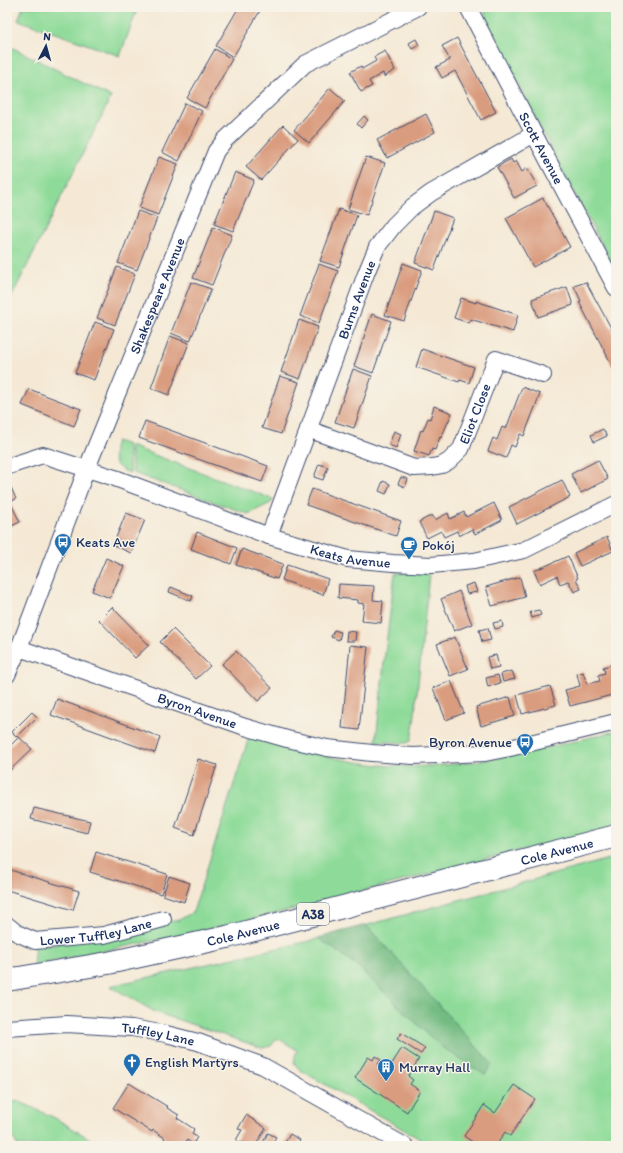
<svg xmlns="http://www.w3.org/2000/svg" width="623" height="1153" font-family="Itim,sans-serif">
	<rect width="100%" height="100%" fill="#f7f3e8"/>
	<filter id="ink" filterUnits="userSpaceOnUse"><feTurbulence type="fractalNoise" baseFrequency=".025" numOctaves="2"/><feDisplacementMap in="SourceGraphic" scale="8" xChannelSelector="R" yChannelSelector="G"/><feConvolveMatrix kernelMatrix="1 2 1 2 8 2 1 2 1" color-interpolation-filters="sRGB"/></filter>
	<filter id="wash" filterUnits="userSpaceOnUse"><feTurbulence type="fractalNoise" baseFrequency=".012" numOctaves="4" result="noise"/><feDisplacementMap in="SourceGraphic" scale="16" xChannelSelector="R" yChannelSelector="G"/><feGaussianBlur stdDeviation="0.9" result="paint"/><feColorMatrix in="noise" values="0 0 0 0 0 0 0 0 0 0 0 0 0 0 0 0 0 1.4 0 .05"/><feComposite in="paint" operator="in"/></filter>
	<g filter="url(#wash)">
		<rect width="100%" height="100%" fill="#f5e9d5"/>
		<g fill="#8edb99" stroke="#54857c">
			<polygon points="23,7 138,7 120,56 18,20"/>
			<polygon points="485,7 616,7 616,271 563,172 485,17"/>
			<polygon points="7,45 111,97 7,306"/>
			<path d="M116 441 128 445 130 473C112 467 111 457 116 441Z"/>
			<polygon points="130,446 273,499 271,503 248,514 133,473"/>
			<polygon points="395,573 425,573 429,575 414,723 411,741 407,743 376,741 385,653"/>
			<path d="M616 731V826L282 912 193 933 33 965 35 945 47 946 179 920 193 912 249 737C295 748 343 763 391 766 468 770 542 749 616 731Z"/>
			<polygon points="613,858 616,858 616,1146 432,1146 300,1070 294,1063 295,1056 297,1050 277,1038 271,1046 262,1048 155,1012 110,986 309,941"/>
			<polygon points="16,1100 55,1118 102,1146 18,1146 7,1128 7,1107"/>
		</g>
		<polygon fill="#72bb81" stroke="#467570" points="366,925 492,1064 485,1075 440,1046 355,964 318,938"/>
		<g id="blocks">
			<g fill="#da9c7f">
				<polygon points="239,7 257,7 261,9 233,57 216,46"/>
				<polygon points="457,38 496,112 481,120 455,71 442,78 436,67 450,60 442,46"/>
				<polygon points="416,39 419,45 412,49 409,43"/>
				<polygon points="215,49 232,59 205,108 187,98"/>
				<polygon points="385,51 395,70 384,77 383,73 369,81 372,86 361,92 350,72 361,66 362,69 376,61 374,57"/>
				<polygon points="330,88 345,101 309,143 294,130"/>
				<polygon points="185,103 202,111 179,161 162,152"/>
				<polygon points="426,114 435,132 387,158 377,140"/>
				<polygon points="364,116 368,120 361,128 357,124"/>
				<polygon points="283,125 298,139 261,180 246,167"/>
				<polygon points="159,157 178,164 158,215 139,208"/>
				<polygon points="366,157 385,163 367,215 348,209"/>
				<polygon points="511,159 513,163 516,161 522,172 527,168 537,186 514,198 497,167"/>
				<polygon points="235,172 254,180 233,231 214,224"/>
				<polygon points="543,198 570,247 533,267 506,218"/>
				<polygon points="339,209 357,215 339,267 320,261"/>
				<polygon points="138,211 157,218 137,270 118,263"/>
				<polygon points="434,211 453,218 434,270 415,263"/>
				<polygon points="213,227 232,235 212,285 193,278"/>
				<polygon points="403,263 422,270 404,321 385,315"/>
				<polygon points="319,264 338,271 319,323 300,316"/>
				<polygon points="117,267 135,274 115,325 97,318"/>
				<polygon points="191,282 211,289 190,341 171,333"/>
				<polygon points="586,282 616,337 616,373 579,302 581,301 574,286"/>
				<polygon points="567,287 573,305 538,317 532,299"/>
				<polygon points="461,298 476,303 476,301 518,315 513,332 470,319 469,323 454,318"/>
				<polygon points="372,314 391,321 373,373 354,366"/>
				<polygon points="299,320 318,327 300,379 281,372"/>
				<polygon points="95,322 114,329 94,380 75,373"/>
				<polygon points="170,336 189,343 169,395 151,388"/>
				<polygon points="422,349 474,367 469,383 460,380 459,382 416,367"/>
				<polygon points="353,369 372,376 354,428 335,422"/>
				<polygon points="280,376 299,382 281,434 262,428"/>
				<polygon points="522,387 540,394 524,436 520,434 515,447 511,445 506,458 488,451 493,438 497,440 502,427 506,429"/>
				<polygon points="29,389 81,409 74,426 22,405"/>
				<polygon points="434,406 452,413 441,438 440,437 435,450 432,449 429,456 414,451 421,430 423,431 428,418 430,419"/>
				<polygon points="145,421 268,466 262,482 139,438"/>
				<polygon points="603,429 607,436 594,442 591,435"/>
				<polygon points="394,431 401,434 396,448 389,445"/>
				<polygon points="598,460 608,479 581,493 571,474"/>
				<polygon points="319,464 328,467 323,480 314,477"/>
				<polygon points="401,477 408,479 405,487 398,484"/>
				<polygon points="562,480 570,497 517,524 509,507"/>
				<polygon points="383,481 390,484 386,494 379,491"/>
				<polygon points="10,485 16,499 10,502 20,522 7,528 7,487"/>
				<polygon points="312,489 401,521 396,536 306,505"/>
				<polygon points="494,503 502,520 475,534 472,529 459,536 457,531 444,537 441,531 427,538 419,522 432,515 435,520 448,513 450,519 464,512 466,517"/>
				<polygon points="126,513 145,520 131,553 113,545"/>
				<polygon points="197,532 237,548 231,564 191,549"/>
				<polygon points="607,537 613,551 580,566 574,553"/>
				<polygon points="242,549 283,564 277,579 236,565"/>
				<polygon points="568,556 578,578 576,579 581,589 574,592 569,582 568,581 560,584 557,576 540,584 534,571"/>
				<polygon points="106,558 124,566 110,598 92,591"/>
				<polygon points="287,565 328,579 323,595 282,580"/>
				<polygon points="520,577 525,597 492,606 486,587"/>
				<polygon points="474,583 477,592 467,594 465,586"/>
				<polygon points="339,584 374,586 373,600 383,601 381,623 362,621 364,604 358,603 358,600 338,598"/>
				<polygon points="171,587 193,596 191,601 169,592"/>
				<polygon points="459,591 472,624 454,631 441,599"/>
				<polygon points="112,607 149,645 135,658 99,620"/>
				<polygon points="539,610 541,615 532,618 530,612"/>
				<polygon points="502,621 503,627 495,629 493,623"/>
				<polygon points="488,628 491,640 482,642 479,630"/>
				<polygon points="173,629 210,666 196,679 160,642"/>
				<polygon points="334,630 341,632 339,640 331,637"/>
				<polygon points="347,631 356,632 355,641 346,641"/>
				<polygon points="455,637 468,669 450,676 437,644"/>
				<polygon points="350,645 368,647 359,730 342,728"/>
				<polygon points="236,651 272,688 258,701 222,664"/>
				<polygon points="496,655 499,667 490,669 487,657"/>
				<polygon points="614,664 616,672 616,694 570,706 565,690 580,686 577,674 583,672 587,684 595,682 600,681 598,675 605,673 603,667"/>
				<polygon points="512,671 515,679 503,682 501,674"/>
				<polygon points="498,675 500,683 488,687 486,678"/>
				<polygon points="451,681 464,713 446,720 433,688"/>
				<polygon points="550,686 556,705 522,714 517,695"/>
				<polygon points="510,697 515,716 481,726 476,707"/>
				<polygon points="57,699 160,737 155,753 51,715"/>
				<polygon points="32,712 37,717 17,737 12,732"/>
				<polygon points="19,737 32,749 7,773 7,749"/>
				<polygon points="198,759 217,765 194,835 175,828"/>
				<polygon points="34,808 90,821 87,833 31,819"/>
				<polygon points="96,852 167,874 161,894 90,872"/>
				<polygon points="7,869 79,891 73,910 7,890"/>
				<polygon points="169,876 190,883 184,902 163,895"/>
				<polygon points="401,1033 425,1048 421,1054 397,1039"/>
				<polygon points="402,1048 419,1059 408,1076 413,1080 410,1084 420,1091 407,1112 355,1078 368,1057 373,1060 375,1056 381,1060 378,1064 388,1070"/>
				<polygon points="129,1083 168,1107 167,1108 179,1115 177,1118 194,1129 192,1134 197,1137 193,1144 187,1140 184,1146 160,1146 165,1138 153,1130 152,1132 113,1108"/>
				<polygon points="514,1085 535,1099 510,1136 505,1132 496,1146 478,1146 464,1136 484,1105 495,1113"/>
				<polygon points="246,1115 266,1128 255,1146 248,1146 236,1140 242,1130 238,1129"/>
				<polygon points="268,1133 276,1137 271,1146 261,1146"/>
				<polygon points="290,1134 300,1140 297,1145 299,1146 283,1146"/>
			</g>
		</g>
	</g>
	<g filter="url(#ink)">
		<use href="#blocks" fill-opacity="0" stroke="#3c4b70" stroke-width="1"/>
		<g fill="none" stroke-linecap="round" stroke-linejoin="round">
			<defs>
				<g id="minor">
					<path id="s1" d="M468 7 534 134 616 288"/>
					<path id="s2" d="M308 429 414 468 432 467 442 465 449 461 461 449 496 359 543 375"/>
					<path id="s3" d="M9 466 43 455 115 478 269 536 348 559 393 563 431 565 474 561 524 550 616 504"/>
					<path id="s4" d="M269 536 367 271 377 247 394 225 412 207 431 193 534 134"/>
					<path id="s5" d="M19 648 245 727 287 739 327 748 372 753 413 756 485 753 510 748 616 722"/>
					<path id="s6" d="M7 675 19 648 87 468 216 151 225 140 305 64 418 7"/>
					<path id="s7" d="M7 925 17 933 35 941 104 935 163 919"/>
					<path id="s8" d="M7 1028 67 1024 132 1028 166 1034 198 1042 263 1066 405 1146"/>
				</g>
				<g id="trunk">
					<path id="s9" d="M7 980 108 963 227 937 616 836"/>
				</g>
			</defs>
			<use href="#minor" stroke="#3c4b70" stroke-width="18"/>
			<use href="#trunk" stroke="#3c4b70" stroke-width="24"/>
			<use href="#minor" stroke="#fff" stroke-width="16"/>
			<use href="#trunk" stroke="#fff" stroke-width="22"/>
		</g>
	</g>
	<defs>
		<symbol id="bus-pin" viewBox="-11 -11 22 30"><path d="M0 17L-7.5 6A9.5 9.5 0 1 1 7.5 6Z" fill="#1f6fb2" stroke="#f7f3e8"/><path d="M-5-6H5V4H4V6H2V4H-2V6H-4V4H-5ZM-3.5-4V0h7V-4ZM-3.5 1.2v1.5H-2V1.2ZM2 1.2v1.5H3.5V1.2Z" fill="#fff"/></symbol>
		<symbol id="cafe-pin" viewBox="-11 -11 22 30"><path d="M0 17L-7.5 6A9.5 9.5 0 1 1 7.5 6Z" fill="#1f6fb2" stroke="#f7f3e8"/><path d="M-5.5-4.5H6V0H3Q3 3.5 0 3.5H-2.5Q-5.5 3.5-5.5 0ZM3-3.2v2h1.7v-2ZM-6 4.5H4V6H-6Z" fill="#fff"/></symbol>
		<symbol id="church-pin" viewBox="-11 -11 22 30"><path d="M0 17L-7.5 6A9.5 9.5 0 1 1 7.5 6Z" fill="#1f6fb2" stroke="#f7f3e8"/><path d="M-1.2-6h2.4v3.5h3.3v2.4h-3.3V6h-2.4V-.1h-3.3v-2.4h3.3Z" fill="#fff"/></symbol>
		<symbol id="building-pin" viewBox="-11 -11 22 30"><path d="M0 17L-7.5 6A9.5 9.5 0 1 1 7.5 6Z" fill="#1f6fb2" stroke="#f7f3e8"/><path d="M-4-6H4V6H1V3H-1V6H-4ZM-2.5-4.3h1.7v1.8h-1.7ZM.8-4.3h1.7v1.8H.8ZM-2.5-1h1.7V.8h-1.7ZM.8-1h1.7V.8H.8Z" fill="#fff"/></symbol>
	</defs>
	<g fill-rule="evenodd">
		<use href="#bus-pin" x="53" y="532" width="20" height="27"/>
		<use href="#cafe-pin" x="399" y="535" width="20" height="27"/>
		<use href="#bus-pin" x="515" y="732" width="20" height="27"/>
		<use href="#church-pin" x="122" y="1052" width="20" height="27"/>
		<use href="#building-pin" x="376" y="1057" width="20" height="27"/>
	</g>
	<g text-anchor="middle" dominant-baseline="central" stroke-width="3" stroke-linejoin="round" paint-order="stroke">
		<rect fill="#f7f3e8" stroke="#5d6a87" stroke-width="1" x="297" y="903" width="32" height="22" rx="3"/>
		<g font-size="13" font-weight="bold" fill="#1b2f5e">
			<text x="313" y="914">A38</text>
		</g>
		<g font-size="14" fill="#1b2f5e" stroke="#f7f3e8">
			<text stroke="none"><textPath href="#s1" startOffset="159">Scott Avenue</textPath></text>
			<text stroke="none"><textPath href="#s6" startOffset="408">Shakespeare Avenue</textPath></text>
			<text stroke="none"><textPath href="#s4" startOffset="252">Burns Avenue</textPath></text>
			<text stroke="none"><textPath href="#s2" startOffset="204">Eliot Close</textPath></text>
			<text stroke="none"><textPath href="#s3" startOffset="360">Keats Avenue</textPath></text>
			<text stroke="none"><textPath href="#s5" startOffset="189">Byron Avenue</textPath></text>
			<text stroke="none"><textPath href="#s9" startOffset="565">Cole Avenue</textPath></text>
			<text stroke="none"><textPath href="#s7" startOffset="94">Lower Tuffley Lane</textPath></text>
			<text stroke="none"><textPath href="#s9" startOffset="241">Cole Avenue</textPath></text>
			<text stroke="none"><textPath href="#s8" startOffset="152">Tuffley Lane</textPath></text>
		</g>
		<g font-size="14" fill="#1b2f5e" stroke="#f7f3e8" text-anchor="start">
			<text x="76" y="542">Keats Ave</text>
			<text x="422" y="545">Pokój</text>
			<text x="512" y="742" text-anchor="end">Byron Avenue</text>
			<text x="145" y="1062">English Martyrs</text>
			<text x="399" y="1067">Murray Hall</text>
		</g>
	</g>
	<rect width="623" height="1153" fill="none" stroke="#f7f3e8" stroke-width="24"/>
	<g transform="translate(46 46) rotate(6)" stroke="#f7f3e8" stroke-width="3" paint-order="stroke">
	<path d="M0-3L7 15L0 10L-7 15Z" fill="#1b2f5e"/>
	<text y="-6" font-size="11" font-weight="bold" text-anchor="middle" fill="#1b2f5e">N</text>
	</g>
</svg>
